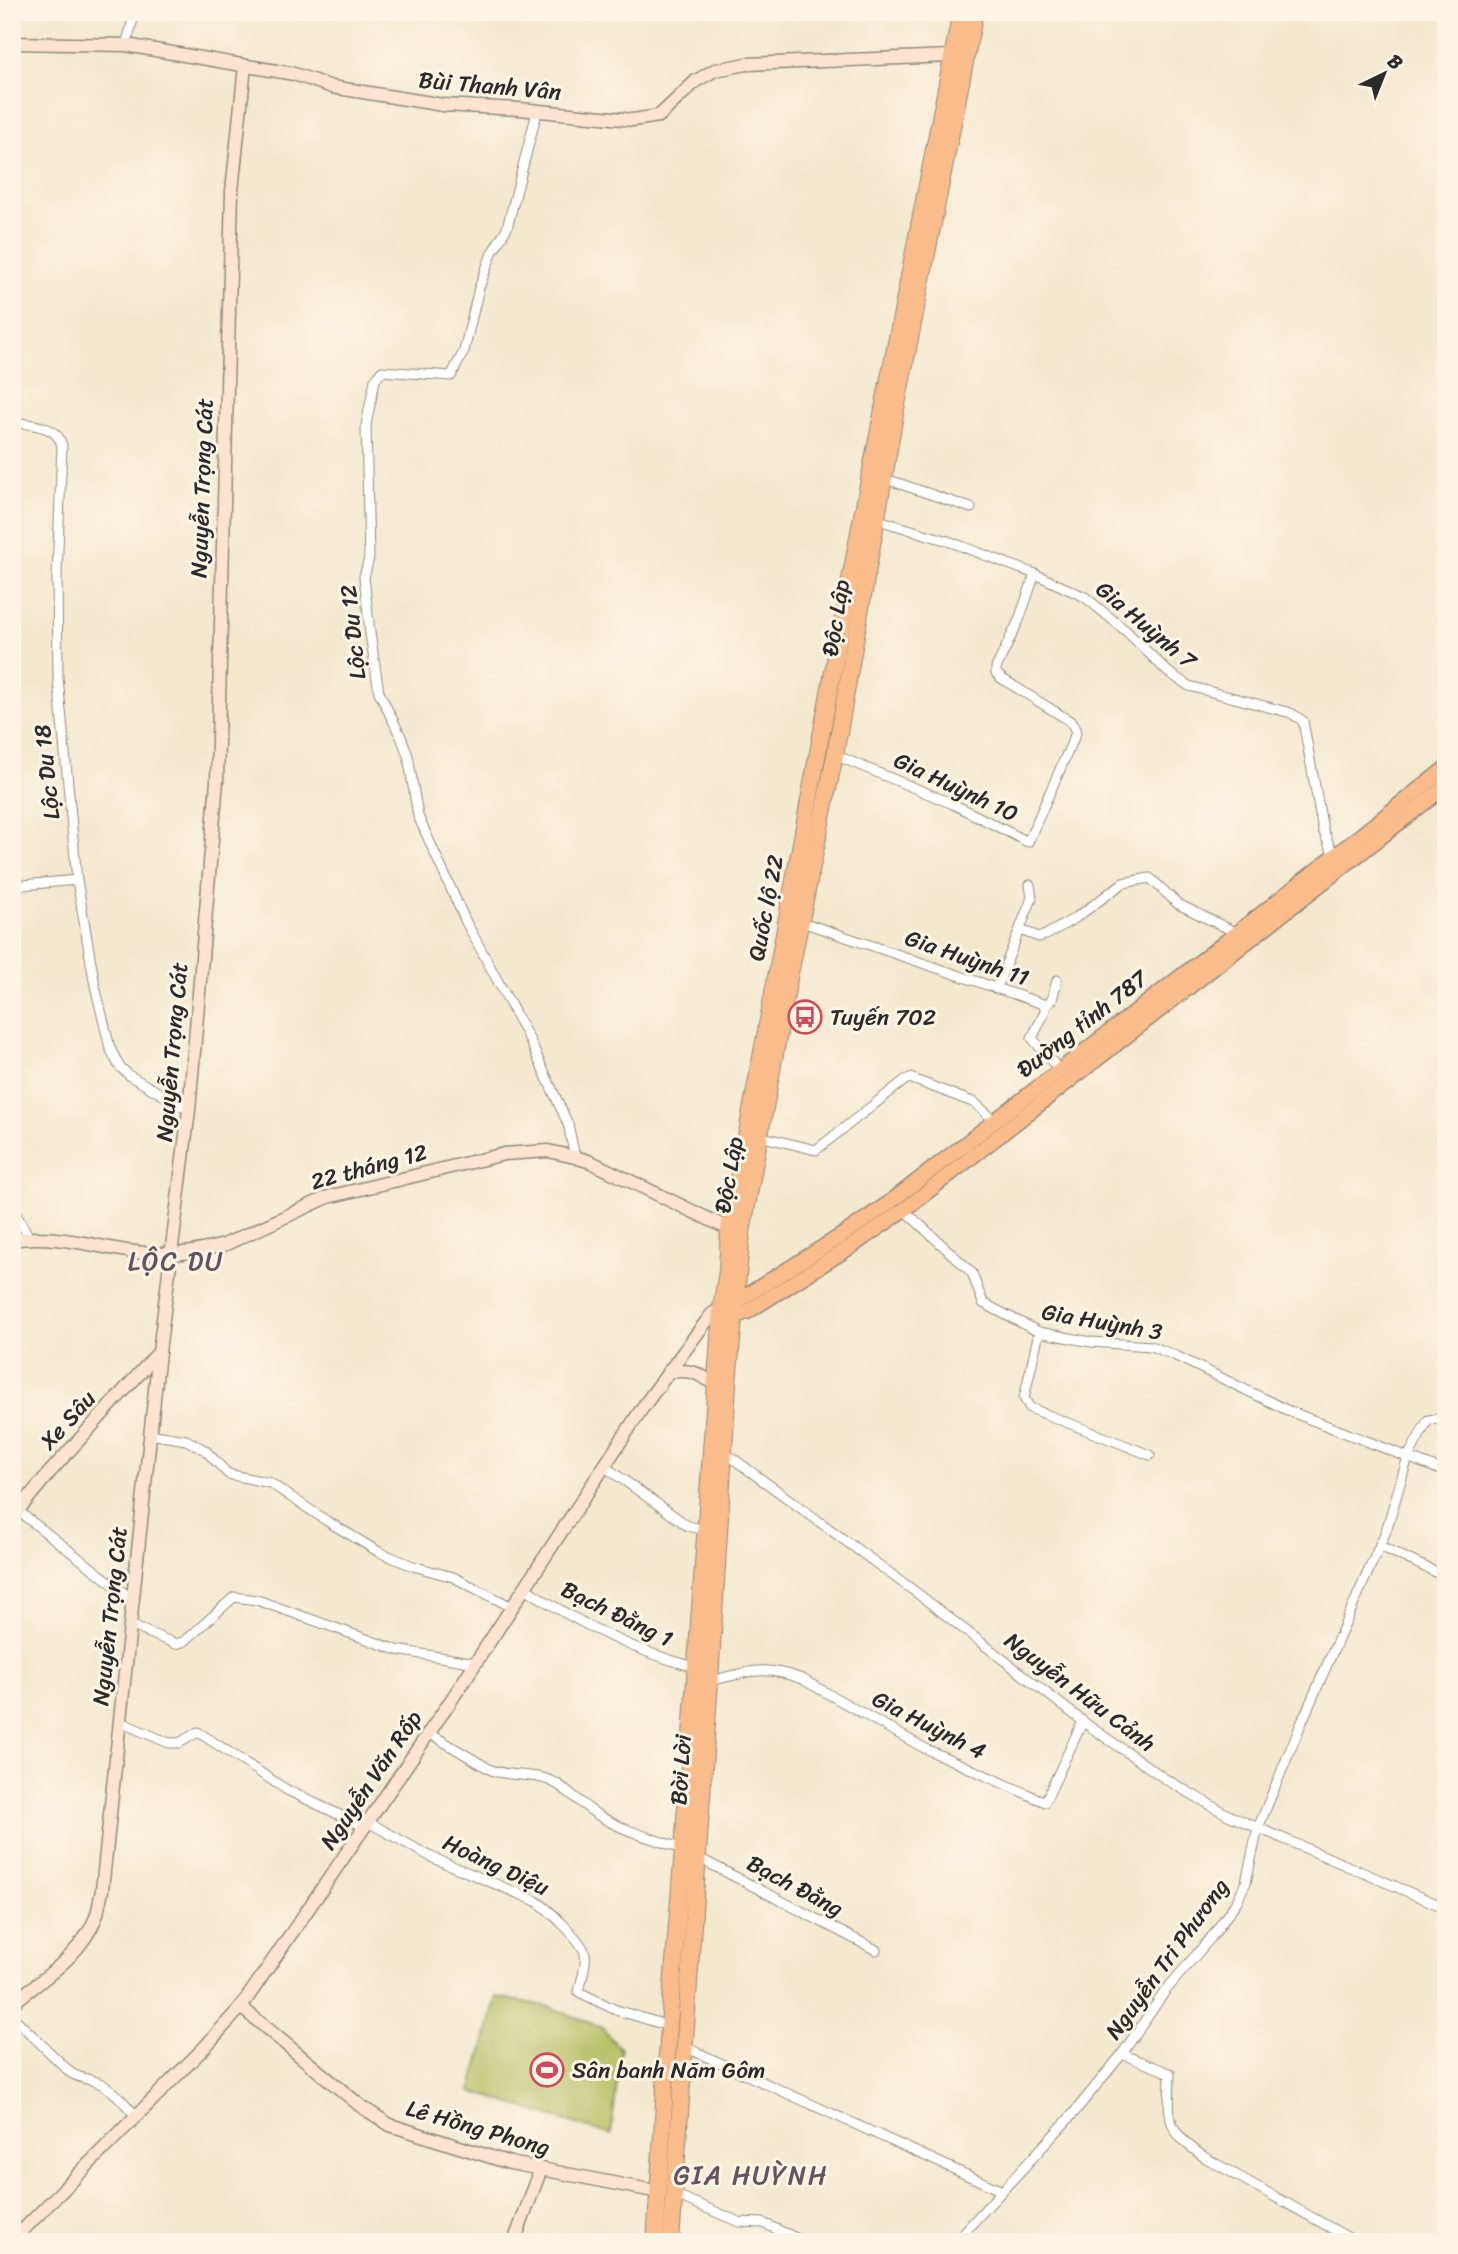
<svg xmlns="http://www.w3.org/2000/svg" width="1458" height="2254" font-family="Sriracha,sans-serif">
	<rect width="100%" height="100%" fill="#fcf5e5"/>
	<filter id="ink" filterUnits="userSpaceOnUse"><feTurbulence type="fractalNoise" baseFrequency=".0143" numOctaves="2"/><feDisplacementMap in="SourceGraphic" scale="14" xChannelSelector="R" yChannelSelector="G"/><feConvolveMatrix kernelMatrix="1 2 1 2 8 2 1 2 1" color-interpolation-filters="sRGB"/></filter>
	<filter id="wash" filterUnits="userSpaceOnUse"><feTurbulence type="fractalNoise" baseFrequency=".00686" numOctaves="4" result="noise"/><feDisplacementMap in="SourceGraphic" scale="28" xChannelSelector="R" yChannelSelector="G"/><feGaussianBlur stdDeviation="1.57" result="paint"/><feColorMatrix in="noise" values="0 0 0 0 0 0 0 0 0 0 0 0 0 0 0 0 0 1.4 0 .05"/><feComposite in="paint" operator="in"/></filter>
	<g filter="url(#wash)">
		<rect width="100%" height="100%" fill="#f4e8cf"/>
		<polygon fill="#b2be60" stroke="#6e7446" stroke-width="2" points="497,1997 550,2007 601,2027 621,2049 611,2135 471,2091"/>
	</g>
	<g filter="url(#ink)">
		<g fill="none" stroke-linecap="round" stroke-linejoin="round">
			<defs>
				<g id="street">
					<polyline points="126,45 135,12"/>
					<polyline points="537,112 507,228 492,253 479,288 464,351 451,376 382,371 375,380 366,425 369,558 364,577 370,633 379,692 402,739 408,756 418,816 466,922 530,1041 568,1124 575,1157"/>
					<path d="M12 422C31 425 56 424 62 445L57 575 58 678 77 880 95 986 110 1048 119 1066 130 1076 189 1110"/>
					<polyline points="883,478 971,508"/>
					<polyline points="875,519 948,541 1035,574 1085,597 1126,631 1168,672 1189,686 1291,713 1303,721 1323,830 1334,856"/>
					<polyline points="835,755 953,804 1028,842 1076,733 1074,727 1070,721 1001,678 996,673 996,668 1019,620 1035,574"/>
					<polyline points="12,886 77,880"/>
					<polyline points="802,922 1046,1005"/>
					<polyline points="1020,930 1039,937 1046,935 1077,917 1123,883 1150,878 1178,904 1237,933"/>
					<polyline points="996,989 1032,898 1030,885"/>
					<polyline points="1046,1005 1044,1014 1032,1038 1060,1071"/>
					<polyline points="1046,1005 1052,1000 1057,980"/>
					<polyline points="759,1136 816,1150 905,1080 910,1078 975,1103 995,1121"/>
					<polyline points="12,1207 29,1237"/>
					<polyline points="904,1210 966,1267 972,1273 983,1303 1039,1332 1091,1342 1151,1346 1176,1356 1289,1411 1446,1472"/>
					<polyline points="1039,1332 1024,1398 1030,1408 1150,1455"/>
					<polyline points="150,1434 186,1440 205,1450 228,1474 270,1483 327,1521 379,1552 413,1566 453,1577 512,1607"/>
					<polyline points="724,1452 917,1593 1089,1726 1167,1780 1228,1815 1446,1908"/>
					<polyline points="604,1466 688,1526 705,1530"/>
					<polyline points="18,1511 132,1599"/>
					<polyline points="1380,1546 1446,1577"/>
					<path d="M525 1588C576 1622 635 1652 695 1667"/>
					<polyline points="130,1625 176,1644 185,1641 234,1597 257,1600 397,1650 476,1663"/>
					<path d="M710 1681C748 1672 763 1664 802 1679L924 1748 1045 1802 1083 1721"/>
					<polyline points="12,1704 13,1704"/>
					<polyline points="120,1722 169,1743 179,1743 198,1732 287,1790 365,1827"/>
					<path d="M429 1733 491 1770C510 1777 531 1773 549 1780 569 1788 580 1805 598 1815 623 1831 655 1839 683 1849"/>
					<path d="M368 1822 433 1858 536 1901C547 1908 583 1941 585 1954 587 1965 581 1981 579 1992L616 2010 669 2026"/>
					<polyline points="697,1857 876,1950"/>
					<path d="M12 2016 71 2073C81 2079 87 2078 97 2082 114 2089 124 2103 136 2116"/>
					<polyline points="683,2046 1002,2191"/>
					<polyline points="1122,2054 1167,2072"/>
					<path d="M1170 2073C1169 2120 1164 2129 1204 2157L1356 2242"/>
					<polyline points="674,2194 739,2222 763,2223 805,2242"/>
					<polyline points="955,2242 1072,2115 1122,2054 1166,1990 1214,1934 1237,1901 1246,1882 1258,1828 1301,1724 1386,1531 1408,1457 1428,1420 1437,1419 1446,1421"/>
				</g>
				<g id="secondary">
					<polyline points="12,43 126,45 294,74 332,87 443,105 519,109 633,120 659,116 696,81 715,70 747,64 951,56"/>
					<path d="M12 1240C65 1231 117 1256 170 1254 188 1254 207 1249 224 1245L328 1197 504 1154 548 1151 575 1157 591 1162 729 1229"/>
					<path d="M668 1372C690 1369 697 1372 716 1385"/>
					<polyline points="12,1518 49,1473 159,1352"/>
					<path d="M12 2004C43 1978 81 1956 96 1917 99 1908 100 1899 102 1890L159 1352 189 1110 217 781 232 191 245 66"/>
					<polyline points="241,2007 362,2107 390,2125 510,2163 659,2192"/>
					<polyline points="12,2241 203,2049 241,2007 450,1702 643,1407 699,1331 712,1314 721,1309"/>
					<polyline points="514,2242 541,2169"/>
				</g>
				<g id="primary">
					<polyline points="736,1302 847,1232 889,1203 1237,933 1446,768"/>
					<polyline points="735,1316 747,1312 855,1244 904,1210 1446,786"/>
				</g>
				<g id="highway">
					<polyline points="655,2242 669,2026 683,1849 721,1309 727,1271 729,1229 862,516 961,12"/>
					<polyline points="671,2242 710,1681 728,1384 742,1232 790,973 835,755 896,409 975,12"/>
				</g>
			</defs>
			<use href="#street" stroke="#908a7d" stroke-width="11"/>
			<use href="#secondary" stroke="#908a7d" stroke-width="15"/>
			<use href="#primary" stroke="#908a7d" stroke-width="17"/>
			<use href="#highway" stroke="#908a7d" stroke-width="18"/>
			<use href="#street" stroke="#fff" stroke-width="9"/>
			<use href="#secondary" stroke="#fde4d1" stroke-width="12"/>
			<use href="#primary" stroke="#fabc8b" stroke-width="14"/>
			<use href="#highway" stroke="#fabc8b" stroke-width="16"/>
		</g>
	</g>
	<defs>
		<symbol id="bus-ring" viewBox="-11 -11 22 22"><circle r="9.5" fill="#fcf5e5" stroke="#d1495b" stroke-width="1.5"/><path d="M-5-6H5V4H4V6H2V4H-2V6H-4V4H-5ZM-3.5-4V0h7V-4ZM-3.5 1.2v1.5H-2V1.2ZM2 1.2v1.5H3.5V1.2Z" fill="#d1495b"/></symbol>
		<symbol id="stadium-ring" viewBox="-11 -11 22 22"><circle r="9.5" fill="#fcf5e5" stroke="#d1495b" stroke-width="1.5"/><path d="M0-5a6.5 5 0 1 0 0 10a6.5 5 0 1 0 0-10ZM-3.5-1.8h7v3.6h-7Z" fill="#d1495b"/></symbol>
	</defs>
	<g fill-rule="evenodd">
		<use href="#bus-ring" x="786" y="998" width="38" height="38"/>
		<use href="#stadium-ring" x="528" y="2051" width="38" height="38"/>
	</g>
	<g text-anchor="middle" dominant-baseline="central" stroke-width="6" stroke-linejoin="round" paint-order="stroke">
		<g font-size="23" fill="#2b2b2b" stroke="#fcf5e5">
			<text transform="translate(490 86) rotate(5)">Bùi Thanh Vân</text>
			<text transform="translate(202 488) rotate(-88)">Nguyễn Trọng Cát</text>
			<text transform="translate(836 618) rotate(-81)">Độc Lập</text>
			<text transform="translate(1146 625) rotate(40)">Gia Huỳnh 7</text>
			<text transform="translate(353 632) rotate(-96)">Lộc Du 12</text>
			<text transform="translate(47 772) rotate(-96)">Lộc Du 18</text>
			<text transform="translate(956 787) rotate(25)">Gia Huỳnh 10</text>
			<text transform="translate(766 908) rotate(-79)">Quốc lộ 22</text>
			<text transform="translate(967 958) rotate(19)">Gia Huỳnh 11</text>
			<text transform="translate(1082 1024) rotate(-38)">Đường tỉnh 787</text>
			<text transform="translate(172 1052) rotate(-85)">Nguyễn Trọng Cát</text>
			<text transform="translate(369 1167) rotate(-15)">22 tháng 12</text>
			<text transform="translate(729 1175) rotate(-80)">Độc Lập</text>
			<text transform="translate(1102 1322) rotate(10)">Gia Huỳnh 3</text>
			<text transform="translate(68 1420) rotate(-48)">Xe Sâu</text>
			<text transform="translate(617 1614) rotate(26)">Bạch Đằng 1</text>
			<text transform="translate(110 1616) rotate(-84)">Nguyễn Trọng Cát</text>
			<text transform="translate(1080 1692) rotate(37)">Nguyễn Hữu Cảnh</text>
			<text transform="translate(929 1725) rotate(27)">Gia Huỳnh 4</text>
			<text transform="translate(681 1770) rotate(-86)">Bời Lời</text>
			<text transform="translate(371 1780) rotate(-56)">Nguyễn Văn Rốp</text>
			<text transform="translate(496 1865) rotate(25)">Hoàng Diệu</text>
			<text transform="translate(795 1886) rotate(28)">Bạch Đằng</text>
			<text transform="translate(1167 1959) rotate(-54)">Nguyễn Tri Phương</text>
			<text transform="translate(478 2128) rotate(16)">Lê Hồng Phong</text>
		</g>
		<g font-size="23" fill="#2b2b2b" stroke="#fcf5e5" text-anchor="start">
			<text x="830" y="1017">Tuyến 702</text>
			<text x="572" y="2070">Sân banh Năm Gôm</text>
		</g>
		<g font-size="26" letter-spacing="2" fill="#655460" stroke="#fcf5e5">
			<text x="176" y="1261">LỘC DU</text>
			<text x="751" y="2175">GIA HUỲNH</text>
		</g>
	</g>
	<rect width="1458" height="2254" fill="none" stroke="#fcf5e5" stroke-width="42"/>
	<g transform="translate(1384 74) rotate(43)" stroke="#fcf5e5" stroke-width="5" paint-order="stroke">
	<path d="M0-5L12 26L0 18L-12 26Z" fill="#2b2b2b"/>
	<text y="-10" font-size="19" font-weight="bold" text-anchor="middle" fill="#2b2b2b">B</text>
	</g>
</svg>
